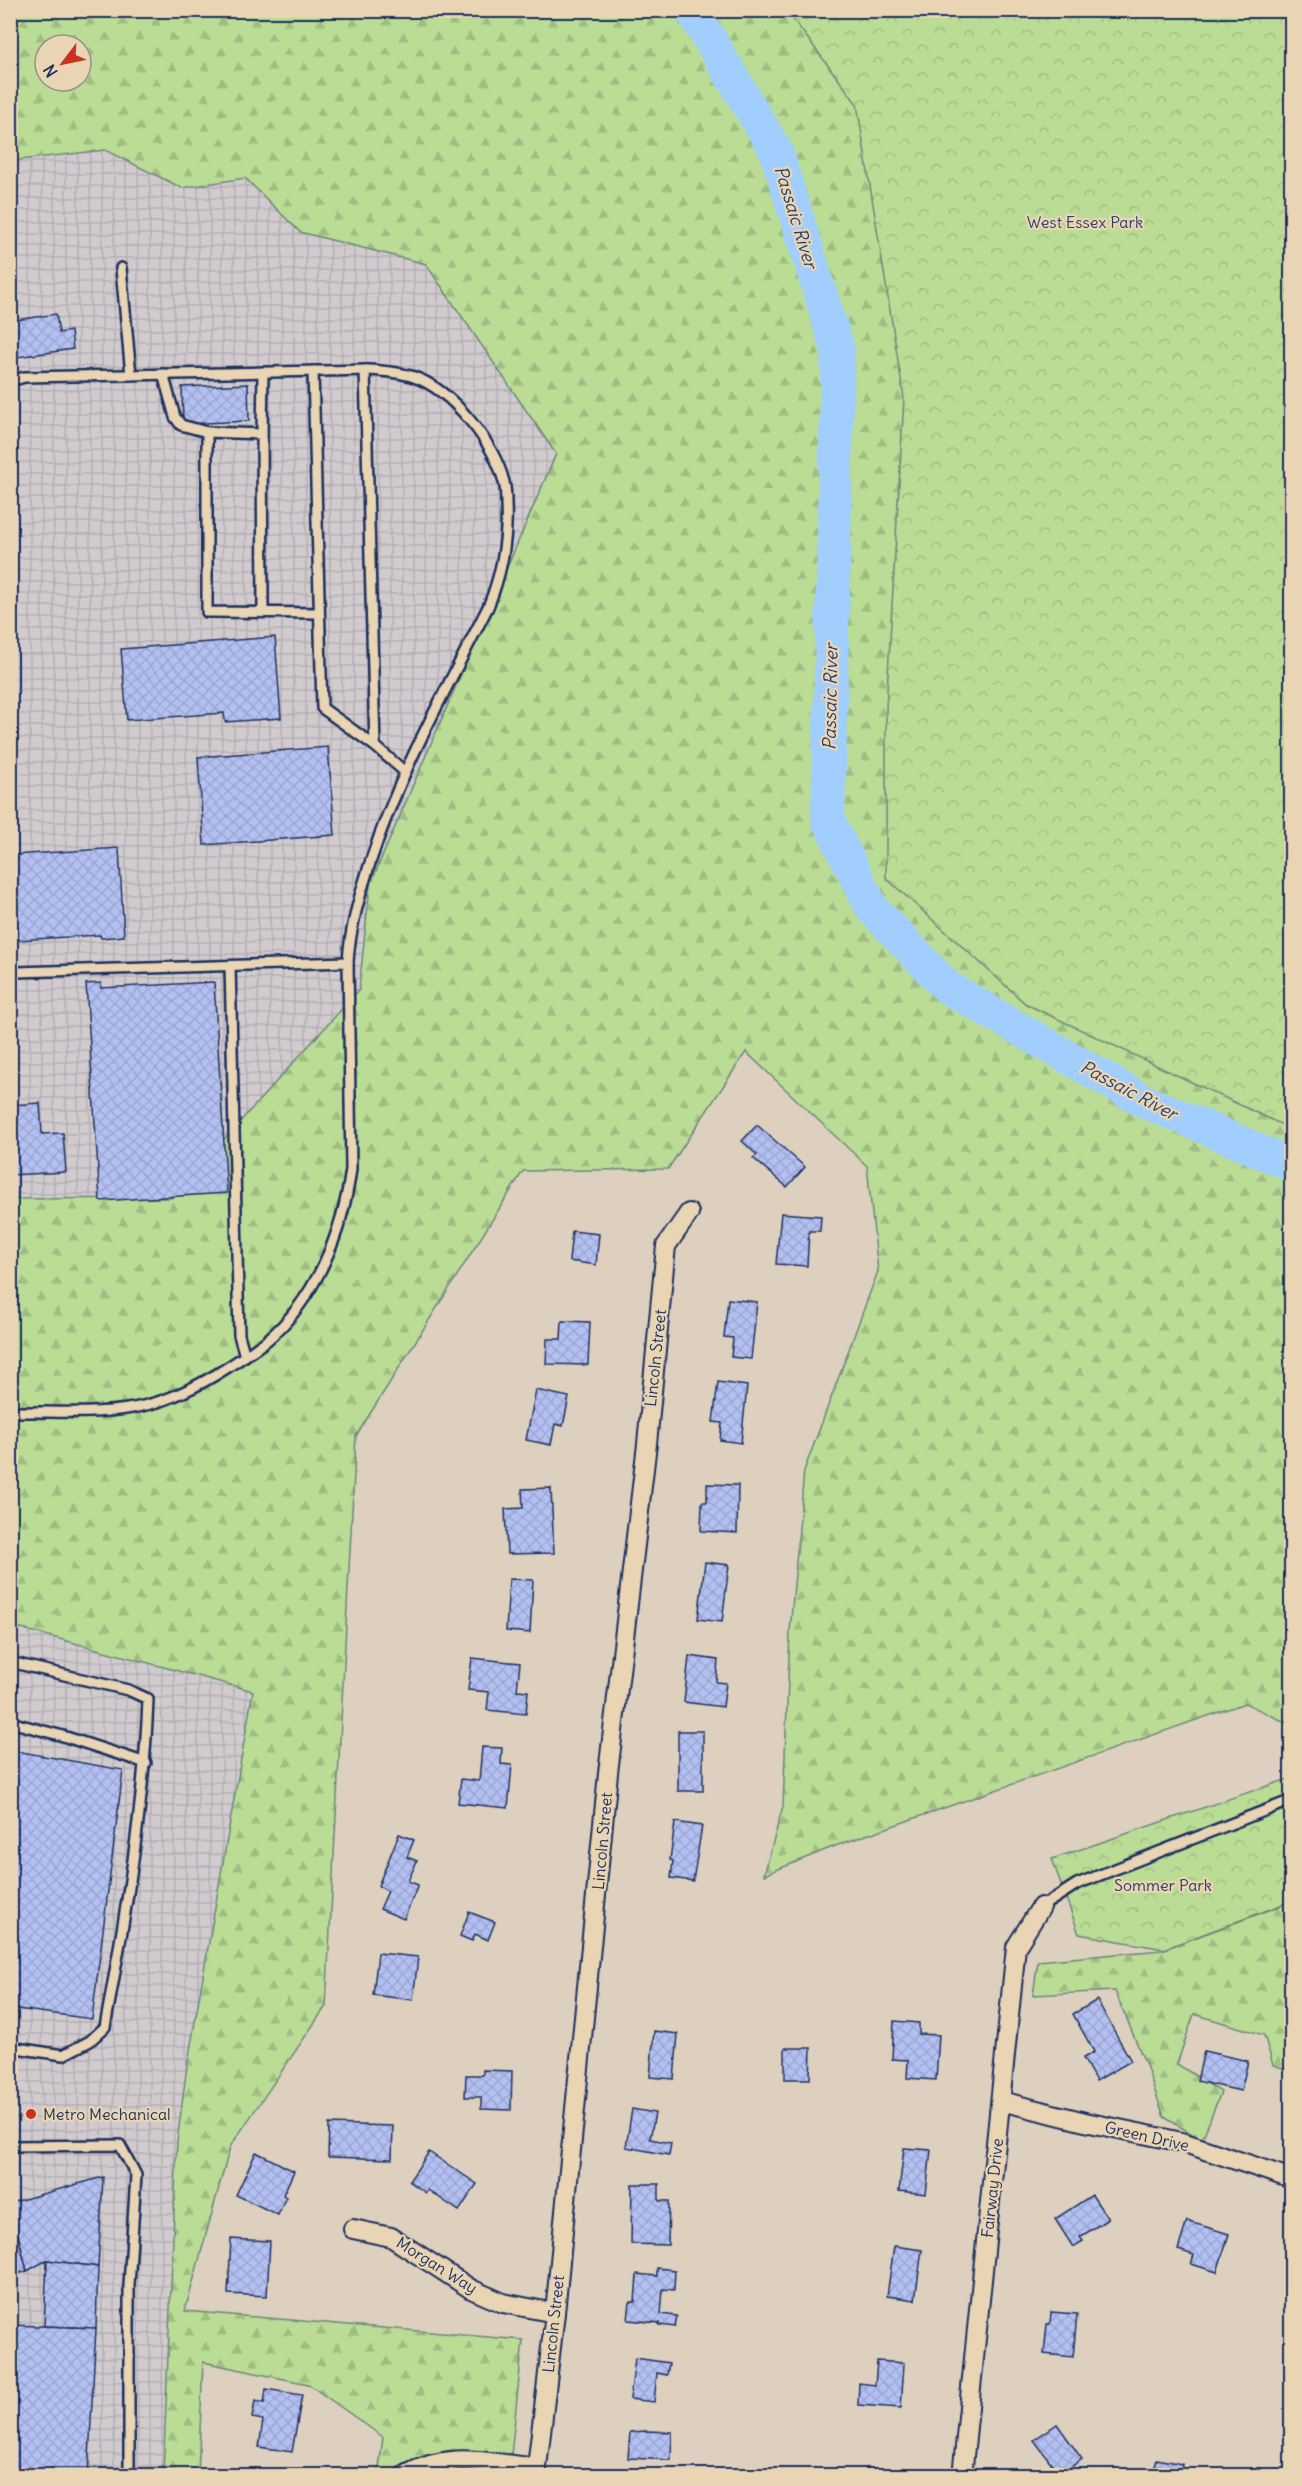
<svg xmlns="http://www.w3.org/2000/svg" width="1302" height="2486" font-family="Delius,sans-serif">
	<defs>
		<pattern id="industrial-grid" width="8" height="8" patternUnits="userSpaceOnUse" patternTransform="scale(1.5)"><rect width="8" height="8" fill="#d1cbce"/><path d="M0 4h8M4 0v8" fill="none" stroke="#b3afb3"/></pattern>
		<pattern id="forest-firs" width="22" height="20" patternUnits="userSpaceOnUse" patternTransform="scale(1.5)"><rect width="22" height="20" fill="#badc95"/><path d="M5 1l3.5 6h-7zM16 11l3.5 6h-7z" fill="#9fbd83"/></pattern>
		<pattern id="park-crowns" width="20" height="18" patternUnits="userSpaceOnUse" patternTransform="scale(1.5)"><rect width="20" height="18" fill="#badc95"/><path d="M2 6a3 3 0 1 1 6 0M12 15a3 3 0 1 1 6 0" fill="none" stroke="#9fbd83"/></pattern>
		<pattern id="building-cross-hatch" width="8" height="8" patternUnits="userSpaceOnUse" patternTransform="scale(1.5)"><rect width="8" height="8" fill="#b4c0f1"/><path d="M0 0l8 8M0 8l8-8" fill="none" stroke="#9aa5d1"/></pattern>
	</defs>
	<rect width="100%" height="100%" fill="#ded0bf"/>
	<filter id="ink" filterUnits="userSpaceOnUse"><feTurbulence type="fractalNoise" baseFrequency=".0167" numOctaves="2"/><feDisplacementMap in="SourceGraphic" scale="12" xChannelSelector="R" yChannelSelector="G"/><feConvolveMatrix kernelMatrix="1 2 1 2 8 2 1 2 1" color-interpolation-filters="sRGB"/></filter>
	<g filter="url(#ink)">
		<g fill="url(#industrial-grid)">
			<polygon points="105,150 182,188 245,178 300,232 426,264 556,454 370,885 359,990 171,1199 11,1199 10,161"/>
			<polygon points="10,1626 253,1691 186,2073 177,2142 163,2475 11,2475"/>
		</g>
		<g fill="url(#forest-firs)" stroke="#6a867a" stroke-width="1.5" fill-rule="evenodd">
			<path d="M11 11H1291V1725L1245 1703 835 1846 764 1875 783 1806 790 1631 804 1471 878 1271 867 1166 746 1052 668 1169 523 1171 356 1436 326 2006 230 2147 185 2311 523 2340 509 2475H378L383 2437 308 2384 203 2362 198 2475H163L177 2142 186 2073 253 1691 11 1626 10 1199 171 1198 359 990 370 885 556 454 426 264 300 232 245 178 182 188 105 150 11 161ZM45 45H81V81H45Z"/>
			<polygon points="1291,1902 1291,2071 1273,2065 1264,2035 1194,2014 1177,2064 1221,2092 1202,2140 1164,2117 1146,2065 1115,1991 1033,1995 1038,1961 1162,1950"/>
		</g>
		<g fill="url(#park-crowns)" stroke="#6a867a" stroke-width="1.5">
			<polygon points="787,11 1291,11 1291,1129 1026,1004 886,878 886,709 904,398 857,104"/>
			<polygon points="1291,1778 1291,1901 1164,1949 1079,1934 1052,1859"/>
		</g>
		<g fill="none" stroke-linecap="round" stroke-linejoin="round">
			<polyline stroke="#a1cefc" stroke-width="34" points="692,10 776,151 838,350 828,820 872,908 947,987 1144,1101 1292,1165"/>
		</g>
		<g fill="url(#building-cross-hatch)" stroke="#1b2f5e" stroke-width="1.5">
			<polygon points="56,314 59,333 71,331 73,349 10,358 10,321"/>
			<polygon points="248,384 249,421 183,424 182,387"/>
			<polygon points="275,637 281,718 225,722 224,713 127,720 121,649"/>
			<polygon points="328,747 335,835 204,845 198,757"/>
			<polygon points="119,848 124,936 101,938 100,935 18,940 13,855"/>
			<polygon points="214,982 227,1193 100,1201 86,984 101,983 101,988"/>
			<polygon points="40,1103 42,1134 63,1133 66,1172 10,1175 10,1105"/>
			<polygon points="757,1125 805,1167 787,1187 753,1158 757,1155 742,1141"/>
			<polygon points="781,1213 821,1216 820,1231 809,1231 807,1266 776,1264"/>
			<polygon points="572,1231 599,1234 596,1265 569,1261"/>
			<polygon points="728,1299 757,1302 751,1359 731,1357 733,1338 724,1337"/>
			<polygon points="562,1321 590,1322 588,1365 546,1364 547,1339 561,1339"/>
			<polygon points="718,1382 747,1386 741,1443 720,1440 722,1423 713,1422"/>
			<polygon points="536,1390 569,1397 563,1426 555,1424 551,1445 526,1440"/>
			<polygon points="707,1484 738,1485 737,1533 701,1531 702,1502 707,1502"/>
			<polygon points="551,1488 554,1553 507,1554 505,1509 523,1508 522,1489"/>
			<polygon points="705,1562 729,1565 722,1622 698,1619"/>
			<polygon points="509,1579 533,1580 530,1633 506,1631"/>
			<polygon points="689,1656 718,1660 716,1682 726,1683 723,1707 684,1702"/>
			<polygon points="472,1658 520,1663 517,1690 528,1691 526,1714 487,1710 489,1692 468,1690"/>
			<rect x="678" y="1731" width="25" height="60"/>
			<polygon points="482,1747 502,1748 501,1764 512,1765 508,1808 458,1803 461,1779 479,1781"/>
			<polygon points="10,1750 123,1770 92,2019 10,2008"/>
			<polygon points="675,1822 702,1826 693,1881 671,1878 673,1861 670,1860"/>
			<polygon points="399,1834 414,1840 407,1857 417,1861 408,1881 418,1885 404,1919 380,1909 388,1891 378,1886"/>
			<polygon points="469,1912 495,1922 488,1940 475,1934 472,1941 460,1936"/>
			<polygon points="378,1953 418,1957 413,2000 373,1995"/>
			<polygon points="1097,2000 1131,2061 1096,2081 1083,2058 1094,2052 1073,2014"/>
			<polygon points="894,2021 919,2023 919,2034 939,2035 936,2080 907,2078 908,2060 892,2059"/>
			<polygon points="654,2031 678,2034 674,2079 650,2077"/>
			<polygon points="785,2048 811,2048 810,2079 785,2079"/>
			<polygon points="1204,2051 1248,2061 1241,2091 1197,2081"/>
			<polygon points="483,2070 512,2071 511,2110 481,2109 481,2097 465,2097 466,2075 483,2075"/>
			<polygon points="632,2109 655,2113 650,2139 671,2143 669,2155 626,2147"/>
			<polygon points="329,2124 393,2126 392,2159 328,2157"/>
			<polygon points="904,2148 931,2150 926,2194 899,2191"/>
			<polygon points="256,2152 294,2171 283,2195 286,2197 278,2215 236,2195"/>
			<polygon points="429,2152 477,2184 459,2211 428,2190 426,2193 409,2181"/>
			<polygon points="103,2177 98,2267 47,2260 27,2271 10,2203"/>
			<polygon points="632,2184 659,2184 659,2201 669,2201 668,2245 631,2244"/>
			<polygon points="1092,2195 1108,2219 1080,2237 1083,2241 1073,2247 1055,2219"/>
			<polygon points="10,2204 27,2271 10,2276"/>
			<polygon points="1187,2221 1229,2234 1217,2272 1191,2264 1194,2255 1178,2250"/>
			<polygon points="231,2239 270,2241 267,2296 228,2294"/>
			<polygon points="894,2246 922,2250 915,2300 887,2296"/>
			<polygon points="47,2260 98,2267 96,2328 44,2326"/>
			<polygon points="657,2268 675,2270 674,2290 663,2289 661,2314 677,2316 675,2327 659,2325 660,2323 628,2320 630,2302 635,2302 637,2274 657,2276"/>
			<polygon points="1051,2312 1077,2314 1073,2357 1044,2354 1047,2324 1050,2324"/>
			<polygon points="10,2325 96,2328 88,2476 10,2476"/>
			<polygon points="635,2358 669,2363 667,2375 657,2373 654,2402 630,2399"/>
			<polygon points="877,2361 904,2363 901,2408 858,2405 859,2383 875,2385"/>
			<polygon points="266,2389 302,2395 292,2452 259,2447 263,2420 252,2418 255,2401 264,2403"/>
			<polygon points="1057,2424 1082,2459 1060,2475 1034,2440"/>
			<polygon points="646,2431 672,2432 671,2460 628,2458 630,2432"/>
			<polygon points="1157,2459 1182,2464 1181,2474 1190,2476 1152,2476"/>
			<polygon points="866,2470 893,2472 893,2476 865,2476"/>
		</g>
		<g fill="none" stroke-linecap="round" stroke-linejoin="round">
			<defs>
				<g id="service">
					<polyline points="121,268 131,375"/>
					<polyline points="365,370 375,746"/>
					<polyline points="313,371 322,708 375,746 405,772"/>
					<polyline points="163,374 175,417 181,425 207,432"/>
					<path d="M10 381 25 377 369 370C384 371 399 372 414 377 452 390 494 443 504 482 506 489 506 497 506 504 508 541 502 573 488 607 446 690 400 771 371 860 360 894 350 927 348 962L351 1169C343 1231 316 1300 266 1341 253 1351 239 1360 225 1369 200 1385 175 1398 147 1405 104 1416 54 1411 10 1412"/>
					<polyline points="262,434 263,372"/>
					<polyline points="263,612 262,434 207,432 207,612 319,613"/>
					<polyline points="230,966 239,1335 245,1356"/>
					<polyline points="10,970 17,972 348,962"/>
					<path d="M10 1662 128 1690 148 1699C144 1810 125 1918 105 2027L90 2041 63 2055 10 2047"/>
					<polyline points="10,1722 63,1736 146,1763"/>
					<polyline points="1041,1907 1077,1884 1292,1800"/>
					<polyline points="10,2146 120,2145 136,2175 129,2285 129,2476"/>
				</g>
				<g id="minor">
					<polyline points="1001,2101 1085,2122 1182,2142 1292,2179"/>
					<polyline points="353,2229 391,2237 471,2289 503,2303 555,2313"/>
					<path d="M404 2476C449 2450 487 2463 537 2468"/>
					<polyline points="536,2476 555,2313 608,1773 647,1444 666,1246 689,1213"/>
					<polyline points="962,2476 1016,1947 1041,1907"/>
				</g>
			</defs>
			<use href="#service" stroke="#1b2f5e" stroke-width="14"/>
			<use href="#minor" stroke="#1b2f5e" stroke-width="22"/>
			<use href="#service" stroke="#e9d4b3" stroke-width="9"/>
			<use href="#minor" stroke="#e9d4b3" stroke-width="18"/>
		</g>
	</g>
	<circle fill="#c8321e" stroke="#e9d4b3" stroke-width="2" cx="31" cy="2114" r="6"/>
	<g text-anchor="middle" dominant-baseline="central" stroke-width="4.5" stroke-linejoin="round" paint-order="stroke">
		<g font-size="16" fill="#2b4064" stroke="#e9d4b3">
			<text x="1085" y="222">West Essex Park</text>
			<text x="1163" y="1885">Sommer Park</text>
		</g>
		<g font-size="16" fill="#1b2f5e" stroke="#e9d4b3">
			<text transform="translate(655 1358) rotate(-84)">Lincoln Street</text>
			<text transform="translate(602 1841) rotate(-85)">Lincoln Street</text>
			<text transform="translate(1147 2136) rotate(13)">Green Drive</text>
			<text transform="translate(992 2188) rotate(-84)">Fairway Drive</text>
			<text transform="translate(437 2265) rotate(32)">Morgan Way</text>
			<text transform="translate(553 2324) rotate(-84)">Lincoln Street</text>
		</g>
		<g font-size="16" fill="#1b2f5e" stroke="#e9d4b3" text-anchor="start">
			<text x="43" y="2114">Metro Mechanical</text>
		</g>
		<g font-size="18" font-style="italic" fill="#283f6e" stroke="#e9d4b3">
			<text transform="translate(796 217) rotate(73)">Passaic River</text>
			<text transform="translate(830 697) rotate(-89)">Passaic River</text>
			<text transform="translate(1129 1090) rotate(28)">Passaic River</text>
		</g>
	</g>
	<rect width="1302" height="2486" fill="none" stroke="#e9d4b3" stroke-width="36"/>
	<rect x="18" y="18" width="1266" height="2450" fill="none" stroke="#1b2f5e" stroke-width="2" filter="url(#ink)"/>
	<g transform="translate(63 63) rotate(238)"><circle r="28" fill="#e9d4b3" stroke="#979291" stroke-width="1.5"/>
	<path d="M0-4.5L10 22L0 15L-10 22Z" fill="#c8321e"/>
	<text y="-9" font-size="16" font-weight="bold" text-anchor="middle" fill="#1b2f5e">N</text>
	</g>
</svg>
